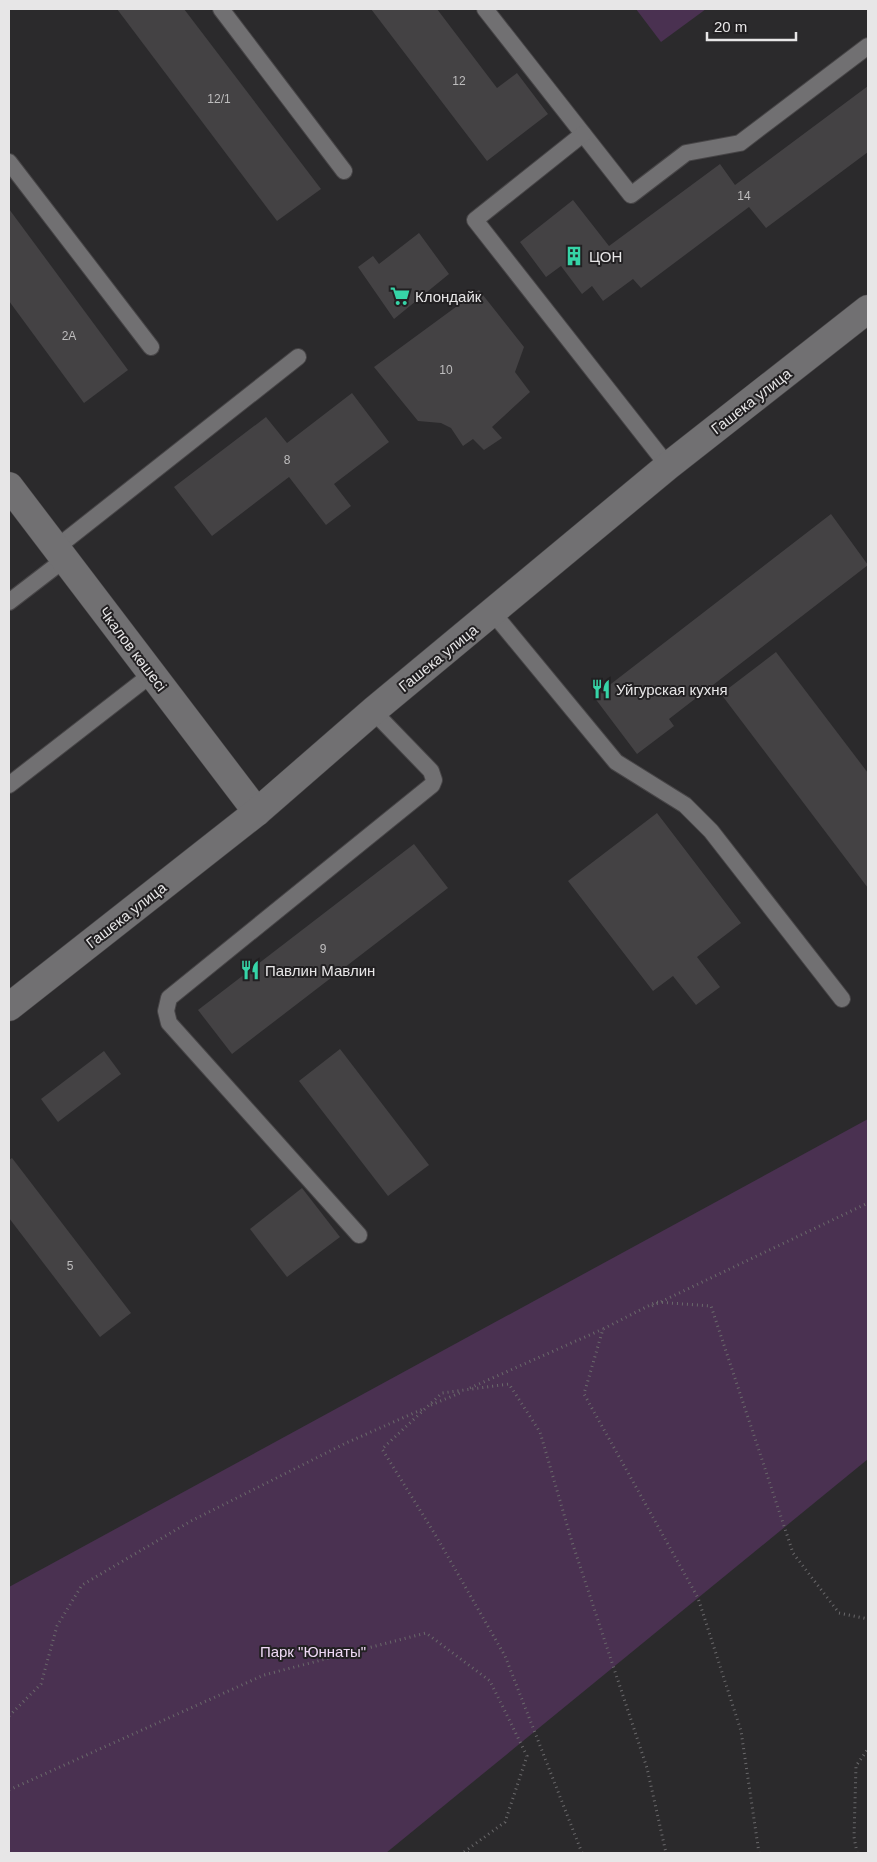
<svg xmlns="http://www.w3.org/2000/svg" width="877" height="1862" font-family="Arial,sans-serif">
	<rect width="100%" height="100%" fill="#2b2a2c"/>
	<g fill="#4a3151">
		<polygon points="636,9 706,9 661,42"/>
		<polygon points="868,1119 868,1459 386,1853 9,1853 9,1587"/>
	</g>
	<g fill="#444244">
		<polygon points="117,9 184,9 321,189 277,221"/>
		<polygon points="371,9 437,9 497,88 517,73 548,114 487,161"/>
		<polygon points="868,86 868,152 766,228 749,207 641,288 633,279 603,301 592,286 582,294 561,266 546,277 520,242 573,200 609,246 720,164 735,185"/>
		<polygon points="9,209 128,370 84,403 9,301"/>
		<polygon points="419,233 449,274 394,319 358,267 373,256 379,264"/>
		<polygon points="479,290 524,347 515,372 530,392 492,427 502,438 484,450 473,439 463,446 451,428 441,423 418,421 374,367"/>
		<polygon points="352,393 389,442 334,484 351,506 326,525 289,477 212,536 174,487 266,417 287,443"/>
		<polygon points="831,514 868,565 669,719 674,726 637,754 594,697"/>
		<polygon points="776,652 868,773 868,888 721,694"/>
		<polygon points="657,813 741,923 697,957 720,987 696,1005 673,976 653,991 568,881"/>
		<polygon points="414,844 448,888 232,1054 198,1010"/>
		<polygon points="340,1049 429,1165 388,1196 299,1081"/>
		<polygon points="104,1051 121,1074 58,1122 41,1099"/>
		<polygon points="12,1158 131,1313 100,1337 9,1218 9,1160"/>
		<polygon points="302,1188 340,1237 287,1277 250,1229"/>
	</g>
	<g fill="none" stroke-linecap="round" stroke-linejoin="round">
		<defs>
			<g id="lane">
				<polyline points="221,9 344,171"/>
				<polyline points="485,9 631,195 686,153 740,143 868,46"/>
				<polyline points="583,134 475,220 668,466"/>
				<polyline points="9,162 151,347"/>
				<polyline points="56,548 298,357"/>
				<polyline points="9,602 65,559"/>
				<polyline points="493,613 616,762 685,805 711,831 842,999"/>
				<polyline points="9,785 152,674"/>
				<polyline points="359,1235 169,1023 166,1011 169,998 432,785 434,780 431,771 373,711"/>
			</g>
			<g id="secondary">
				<polyline points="9,486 257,812"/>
				<polyline points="9,1007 257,812 373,711 668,466 868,309"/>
			</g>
		</defs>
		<use href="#lane" stroke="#474547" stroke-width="18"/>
		<use href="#secondary" stroke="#474547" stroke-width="29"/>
		<g stroke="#6a696b" stroke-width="3" stroke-dasharray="1 4" stroke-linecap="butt">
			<polyline points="652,1306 868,1203"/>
			<polyline points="470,1388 603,1329"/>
			<polyline points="431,1405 462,1392"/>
			<polyline points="9,1716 41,1684 57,1626 82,1585 191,1521 346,1443 423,1409"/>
			<polyline points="9,1790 264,1675 426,1633 490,1681 527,1756 505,1822 464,1852 469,1853"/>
			<polyline points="582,1853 505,1656 436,1536 382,1449 442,1393 509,1384 540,1432 572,1542 647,1768 666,1853"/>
			<polyline points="759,1853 741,1731 698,1598 584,1394 603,1329 656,1302 711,1306 793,1553 839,1613 868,1619"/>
			<polyline points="857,1853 854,1837 856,1766 868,1749"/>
		</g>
		<use href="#lane" stroke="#717072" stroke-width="16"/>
		<use href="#secondary" stroke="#717072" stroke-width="28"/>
	</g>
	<defs>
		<symbol id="building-bare" viewBox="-9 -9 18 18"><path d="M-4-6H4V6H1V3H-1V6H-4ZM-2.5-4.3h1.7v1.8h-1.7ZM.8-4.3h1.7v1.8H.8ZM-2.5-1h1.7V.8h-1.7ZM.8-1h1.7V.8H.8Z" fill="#36d4a7" stroke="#222022" stroke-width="2.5" paint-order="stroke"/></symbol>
		<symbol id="supermarket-bare" viewBox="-9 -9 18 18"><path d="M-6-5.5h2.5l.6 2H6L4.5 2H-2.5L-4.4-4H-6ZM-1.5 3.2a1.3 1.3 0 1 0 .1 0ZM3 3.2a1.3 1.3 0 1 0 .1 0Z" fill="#36d4a7" stroke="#222022" stroke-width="2.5" paint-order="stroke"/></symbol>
		<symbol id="restaurant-bare" viewBox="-9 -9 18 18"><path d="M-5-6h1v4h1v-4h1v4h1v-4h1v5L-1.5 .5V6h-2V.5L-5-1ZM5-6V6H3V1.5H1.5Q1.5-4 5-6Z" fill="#36d4a7" stroke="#222022" stroke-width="2.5" paint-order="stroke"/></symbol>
	</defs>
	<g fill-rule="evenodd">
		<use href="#building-bare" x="560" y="242" width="28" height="28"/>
		<use href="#supermarket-bare" x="386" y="282" width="28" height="28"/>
		<use href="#restaurant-bare" x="587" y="675" width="28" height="28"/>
		<use href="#restaurant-bare" x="236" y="956" width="28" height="28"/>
	</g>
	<g text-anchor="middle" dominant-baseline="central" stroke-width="4" stroke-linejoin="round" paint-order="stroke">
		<g font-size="12" fill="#bebdbe">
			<text x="459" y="81">12</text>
			<text x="219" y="99">12/1</text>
			<text x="744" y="196">14</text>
			<text x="69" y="336">2А</text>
			<text x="446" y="370">10</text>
			<text x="287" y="460">8</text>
			<text x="323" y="949">9</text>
			<text x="70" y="1266">5</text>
		</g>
		<g font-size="15" fill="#e7e6e7" stroke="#222022" text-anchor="start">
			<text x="589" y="256">ЦОН</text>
			<text x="415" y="296">Клондайк</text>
			<text x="616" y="689">Уйгурская кухня</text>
			<text x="265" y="970">Павлин Мавлин</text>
		</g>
		<g font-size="15" fill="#e7e6e7" stroke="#222022">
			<text transform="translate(751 401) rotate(-38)">Гашека улица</text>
			<text transform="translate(133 649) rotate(53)">Чкалов көшесі</text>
			<text transform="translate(438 658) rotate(-39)">Гашека улица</text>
			<text transform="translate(126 915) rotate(-38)">Гашека улица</text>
		</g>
		<g font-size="15" fill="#efd9f5" stroke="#222022">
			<text x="313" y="1651">Парк "Юннаты"</text>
		</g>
	</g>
	<rect width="877" height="1862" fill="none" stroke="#e7e6e7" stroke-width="20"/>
	<path d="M707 32v8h89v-8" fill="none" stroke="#e7e6e7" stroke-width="2.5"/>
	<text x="714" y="32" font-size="15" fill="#e7e6e7" stroke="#222022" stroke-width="4" paint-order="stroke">20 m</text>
</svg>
